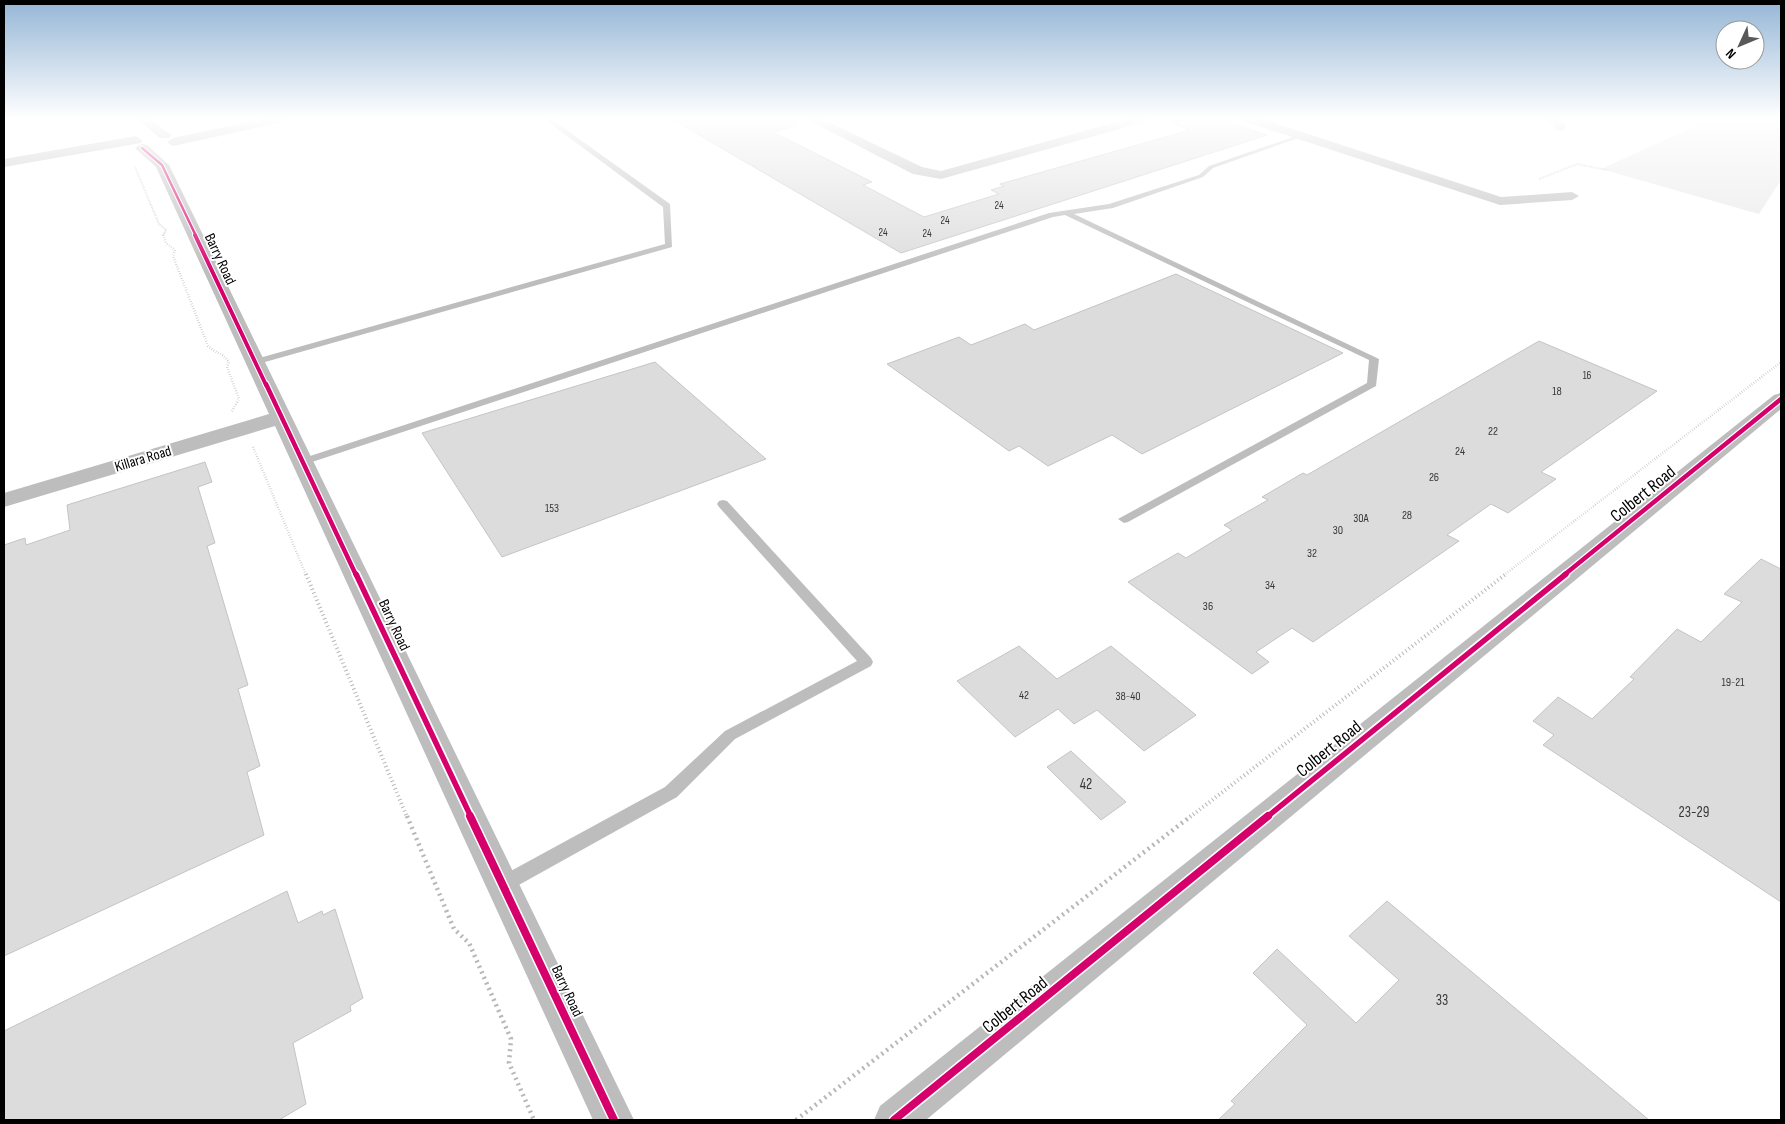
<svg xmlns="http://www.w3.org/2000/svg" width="1785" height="1124" font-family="'Sofia Sans Condensed',sans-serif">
	<rect width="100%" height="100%" fill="#fff"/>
	<polygon fill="#e8e8e8" points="1713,118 1781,118 1781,180 1759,214 1601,169"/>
	<g fill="#dcdcdc" stroke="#c4c4c4">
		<polygon points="670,118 795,118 796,126 773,132 872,182 863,185 924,217 999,194 991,190 1004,186 1000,184 1190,130 1172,123 1173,118 1216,118 1267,135 901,253"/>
		<polygon points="1176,274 1343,353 1142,454 1112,435 1048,466 1019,446 1009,451 887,364 959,337 971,345 1025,324 1034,330"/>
		<polygon points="1539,341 1657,391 1541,472 1556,479 1508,513 1491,504 1447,535 1459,541 1313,642 1292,628 1256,652 1269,662 1252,674 1128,582 1178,553 1186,558 1232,530 1224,525 1268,500 1262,497 1303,473 1307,475"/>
		<polygon points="655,362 766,459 502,557 422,433"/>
		<polygon points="205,462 212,482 198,487 215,543 207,546 248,685 238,689 260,766 247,772 264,835 4,956 4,545 25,538 26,545 70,530 67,505"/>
		<polygon points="1761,559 1781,569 1781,902 1543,745 1554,735 1533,721 1558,697 1592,719 1634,679 1630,677 1677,629 1701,642 1742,602 1724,594"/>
		<polygon points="1019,646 1057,679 1111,646 1196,715 1144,751 1097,710 1074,724 1058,709 1015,737 957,681"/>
		<polygon points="1071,751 1126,802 1101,820 1047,767"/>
		<polygon points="287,891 298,923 322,911 323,915 335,909 363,998 350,1006 351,1011 293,1043 306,1104 279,1120 4,1120 4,1031"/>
		<polygon points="1387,901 1649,1120 1218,1120 1235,1104 1231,1101 1307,1025 1253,973 1277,949 1356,1023 1399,980 1349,936"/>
	</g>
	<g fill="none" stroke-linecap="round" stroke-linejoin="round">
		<g stroke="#b8b8b8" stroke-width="2" stroke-dasharray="0.5 1" stroke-linecap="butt">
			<polyline points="135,167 159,224 166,230 163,236"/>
			<polyline points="1539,179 1577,164 1607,170"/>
		</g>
		<g stroke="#b8b8b8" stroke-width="2.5" stroke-dasharray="0.5 2" stroke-linecap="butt">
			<path d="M163 235 166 243 175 250 173 256 208 346C216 354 221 351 229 362L227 367 239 399 232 411"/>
			<polyline points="253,447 306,575"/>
			<polyline points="1504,575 1781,362"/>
		</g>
		<g stroke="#b8b8b8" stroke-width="4" stroke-dasharray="1 3" stroke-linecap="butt">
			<polyline points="306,574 407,817"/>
			<polyline points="1190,817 1506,574"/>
		</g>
		<g stroke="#b8b8b8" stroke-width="4.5" stroke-dasharray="2 4" stroke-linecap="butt">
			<polyline points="407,816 454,929 469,943 511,1039 509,1063 534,1120"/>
			<polyline points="796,1120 1191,816"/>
		</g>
		<g fill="#bdbdbd" fill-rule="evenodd">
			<polygon points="549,118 556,118 554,121 670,204 672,247 258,364 252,364 252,360 665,244 663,207 548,122"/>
			<polygon points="1299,135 1304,136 1213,168 1203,177 1113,208 1074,214 1379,359 1376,386 1128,522 1124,523 1118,519 1367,383 1369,360 1065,215 1053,217 306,464 302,465 296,462 298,460 1049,213 1109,204 1199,175 1209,166"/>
			<polygon points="723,500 727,501 871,658 873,662 871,666 735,739 677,797 508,891 502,893 496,891 493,885 496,879 665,787 725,731 857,661 719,507 717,504 719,501"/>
		</g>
		<g fill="#bdbdbd" fill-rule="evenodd">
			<polygon points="135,118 149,118 171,135 170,138 160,138"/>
			<polygon points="266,118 289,118 283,122 173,146 167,142 173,138"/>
			<polygon points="804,118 820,118 922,167 941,171 1130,118 1150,118 1148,121 941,179 913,174"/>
			<polygon points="1241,118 1259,118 1501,197 1572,192 1579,196 1572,200 1500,205 1243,121"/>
			<polygon points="1544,118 1558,118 1567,127 1561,131 1557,130"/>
			<polygon points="136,136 142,140 141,143 4,167 4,159"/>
			<polygon points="142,144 147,145 169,165 634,1120 593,1120 275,426 4,507 4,493 269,414 156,167 135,148"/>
			<polygon points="1781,393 1781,409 926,1120 874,1120 880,1106 1774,395"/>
		</g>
		<defs>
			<polyline id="cycleway-far4" points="142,148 162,165 196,236"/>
			<polyline id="cycleway-far3" points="195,235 266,385"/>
			<g id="cycleway-far2">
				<polyline points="266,384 356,575"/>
				<polyline points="1564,575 1781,399"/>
			</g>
			<g id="cycleway-far1">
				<polyline points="356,574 471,817"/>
				<polyline points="1267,817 1566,574"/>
			</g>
			<g id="cycleway">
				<polyline points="470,816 614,1120"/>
				<polyline points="894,1120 1268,816"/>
			</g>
		</defs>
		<use href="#cycleway-far4" stroke="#fff" stroke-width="4.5"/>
		<use href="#cycleway-far3" stroke="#fff" stroke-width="6"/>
		<use href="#cycleway-far2" stroke="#fff" stroke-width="7"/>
		<use href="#cycleway-far1" stroke="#fff" stroke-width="9"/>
		<use href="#cycleway" stroke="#fff" stroke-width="11"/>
		<use href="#cycleway-far4" stroke="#d6006c" stroke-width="2.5"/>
		<use href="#cycleway-far3" stroke="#d6006c" stroke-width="4"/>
		<use href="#cycleway-far2" stroke="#d6006c" stroke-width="4.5"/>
		<use href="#cycleway-far1" stroke="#d6006c" stroke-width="5.5"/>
		<use href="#cycleway" stroke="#d6006c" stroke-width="8"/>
	</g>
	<linearGradient id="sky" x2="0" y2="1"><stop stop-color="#95b6d6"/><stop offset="0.43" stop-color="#fff"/><stop offset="1" stop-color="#fff" stop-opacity="0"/></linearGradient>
	<rect width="1785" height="275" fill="url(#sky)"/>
	<g text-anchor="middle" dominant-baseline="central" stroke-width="4" stroke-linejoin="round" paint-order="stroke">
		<g font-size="11" fill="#373737">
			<text x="999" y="205">24</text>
			<text x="945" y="220">24</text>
			<text x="883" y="232">24</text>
			<text x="927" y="233">24</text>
			<text x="1587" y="375">16</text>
		</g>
		<g font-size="12" fill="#373737">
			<text x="1557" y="391">18</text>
			<text x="1493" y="431">22</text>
			<text x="1460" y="451">24</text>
			<text x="1434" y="477">26</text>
			<text x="552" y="508">153</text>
			<text x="1407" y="515">28</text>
			<text x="1361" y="518">30A</text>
			<text x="1338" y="530">30</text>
			<text x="1312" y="553">32</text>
			<text x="1270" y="585">34</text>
			<text x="1208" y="606">36</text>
			<text x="1733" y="682">19-21</text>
			<text x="1024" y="695">42</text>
			<text x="1128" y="696">38-40</text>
		</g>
		<g font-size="15" fill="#000" stroke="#fff">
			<text transform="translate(220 259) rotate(65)">Barry Road</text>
			<text transform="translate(143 459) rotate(-17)">Killara Road</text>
			<text transform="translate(394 625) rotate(65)">Barry Road</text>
			<text transform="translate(567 991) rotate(65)">Barry Road</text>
		</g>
		<g font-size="15" fill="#373737">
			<text x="1086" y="784">42</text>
			<text x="1694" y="812">23-29</text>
			<text x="1442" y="1000">33</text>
		</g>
		<g font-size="18" fill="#000" stroke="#fff">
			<text transform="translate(1643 494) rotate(-39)">Colbert Road</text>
			<text transform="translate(1329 749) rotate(-39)">Colbert Road</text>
			<text transform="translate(1015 1005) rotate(-39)">Colbert Road</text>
		</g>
	</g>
	<rect width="1785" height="1124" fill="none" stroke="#000000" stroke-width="10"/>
	<g transform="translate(1740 45) rotate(226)"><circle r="24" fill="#ffffff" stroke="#999999"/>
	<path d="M0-4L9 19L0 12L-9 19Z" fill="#595959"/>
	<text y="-8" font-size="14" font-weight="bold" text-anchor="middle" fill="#000000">N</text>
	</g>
</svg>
